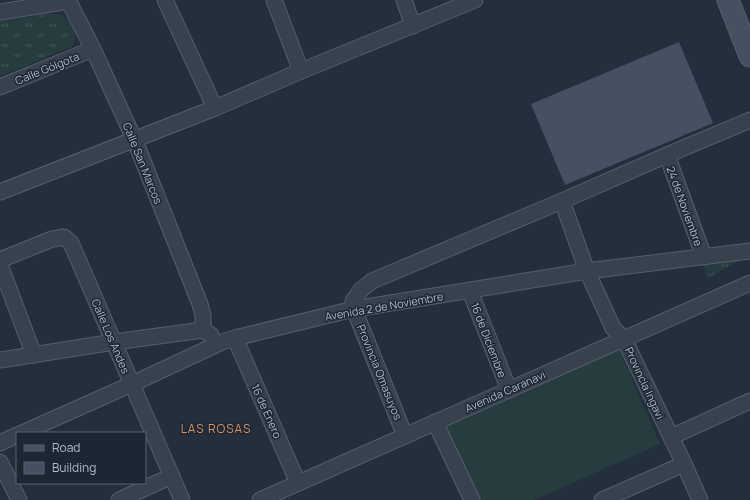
<svg xmlns="http://www.w3.org/2000/svg" width="750" height="500" font-family="Manrope,sans-serif">
	<defs>
		<pattern id="grass-tufts" width="24" height="20" patternUnits="userSpaceOnUse"><rect width="24" height="20" fill="#263c3f"/><path d="M3 7l-1-3M5 7V3M7 7l1-3M15 17l-1-3M17 17v-4M19 17l1-3" fill="none" stroke="#435659"/></pattern>
	</defs>
	<rect width="100%" height="100%" fill="#242f3e"/>
	<g fill="url(#grass-tufts)">
		<path d="M47 14H57L67 18C72 28 80 37 71 47L0 76V21Z"/>
		<polygon points="699,251 750,255 708,278"/>
	</g>
	<polygon fill="#263c3f" points="613,335 660,444 534,500 478,500 440,412"/>
	<polygon fill="#455162" points="679,42 713,123 565,185 531,104"/>
	<g fill="none" stroke-linecap="round" stroke-linejoin="round">
		<defs>
			<g id="street">
				<polyline points="68,0 93,49 135,141 200,304 203,315 203,330"/>
				<polyline points="165,0 215,108"/>
				<polyline points="274,0 301,71"/>
				<polyline points="404,0 413,26"/>
				<polyline points="0,12 69,1"/>
				<polyline points="0,87 93,49"/>
				<polyline points="667,155 704,257"/>
				<polyline points="0,192 215,108 301,71 475,0"/>
				<polyline points="562,201 587,271 613,328 624,339 684,464 700,500"/>
				<polyline points="0,260 52,239 64,237 71,243 182,500"/>
				<polyline points="0,265 34,355"/>
				<polyline points="470,291 509,390"/>
				<polyline points="235,338 298,483"/>
				<polyline points="0,360 114,342 203,330 211,335"/>
				<polyline points="435,422 472,500"/>
				<polyline points="22,433 132,384 222,342 235,338 354,309 587,271 750,251"/>
				<polyline points="405,436 354,309 353,301 361,290 372,281 562,201 667,155 750,120"/>
				<polyline points="671,437 750,401"/>
				<polyline points="0,443 17,435"/>
				<polyline points="0,462 19,500"/>
				<polyline points="119,500 172,476"/>
				<polyline points="260,500 750,283"/>
				<polyline points="602,500 684,464"/>
			</g>
			<polyline id="secondary" points="728,0 750,56"/>
		</defs>
		<use href="#street" stroke="#565f6c" stroke-width="17"/>
		<use href="#secondary" stroke="#565f6c" stroke-width="23"/>
		<use href="#street" stroke="#38414e" stroke-width="15"/>
		<use href="#secondary" stroke="#465061" stroke-width="21"/>
	</g>
	<g text-anchor="middle" dominant-baseline="central" stroke-width="3" stroke-linejoin="round" paint-order="stroke">
		<g font-size="11" fill="#b4bcc9" stroke="#1d2633">
			<text transform="translate(47 68) rotate(-22)">Calle Gólgota</text>
			<text transform="translate(143 163) rotate(68)">Calle San Marcos</text>
			<text transform="translate(685 206) rotate(70)">24 de Noviembre</text>
			<text transform="translate(384 306) rotate(-10)">Avenida 2 de Noviembre</text>
			<text transform="translate(111 336) rotate(67)">Calle Los Andes</text>
			<text transform="translate(489 340) rotate(69)">16 de Diciembre</text>
			<text transform="translate(380 372) rotate(68)">Provincia Omasuyos</text>
			<text transform="translate(645 383) rotate(65)">Provincia Ingavi</text>
			<text transform="translate(505 391) rotate(-24)">Avenida Caranavi</text>
			<text transform="translate(267 411) rotate(66)">16 de Enero</text>
		</g>
		<g font-size="12" letter-spacing="1" fill="#d59563" stroke="#1d2633">
			<text x="216" y="428">LAS ROSAS</text>
		</g>
	</g>
	<rect x="16" y="432" width="130" height="52" fill="#1d2633" stroke="#59626f"/>
	<rect x="24" y="445" width="20" height="6" fill="#465061" stroke="#59626f"/>
	<text x="52" y="452" font-size="12" fill="#b4bcc9">Road</text>
	<rect x="24" y="462" width="20" height="12" fill="#455162" stroke="#59626f"/>
	<text x="52" y="472" font-size="12" fill="#b4bcc9">Building</text>
</svg>
